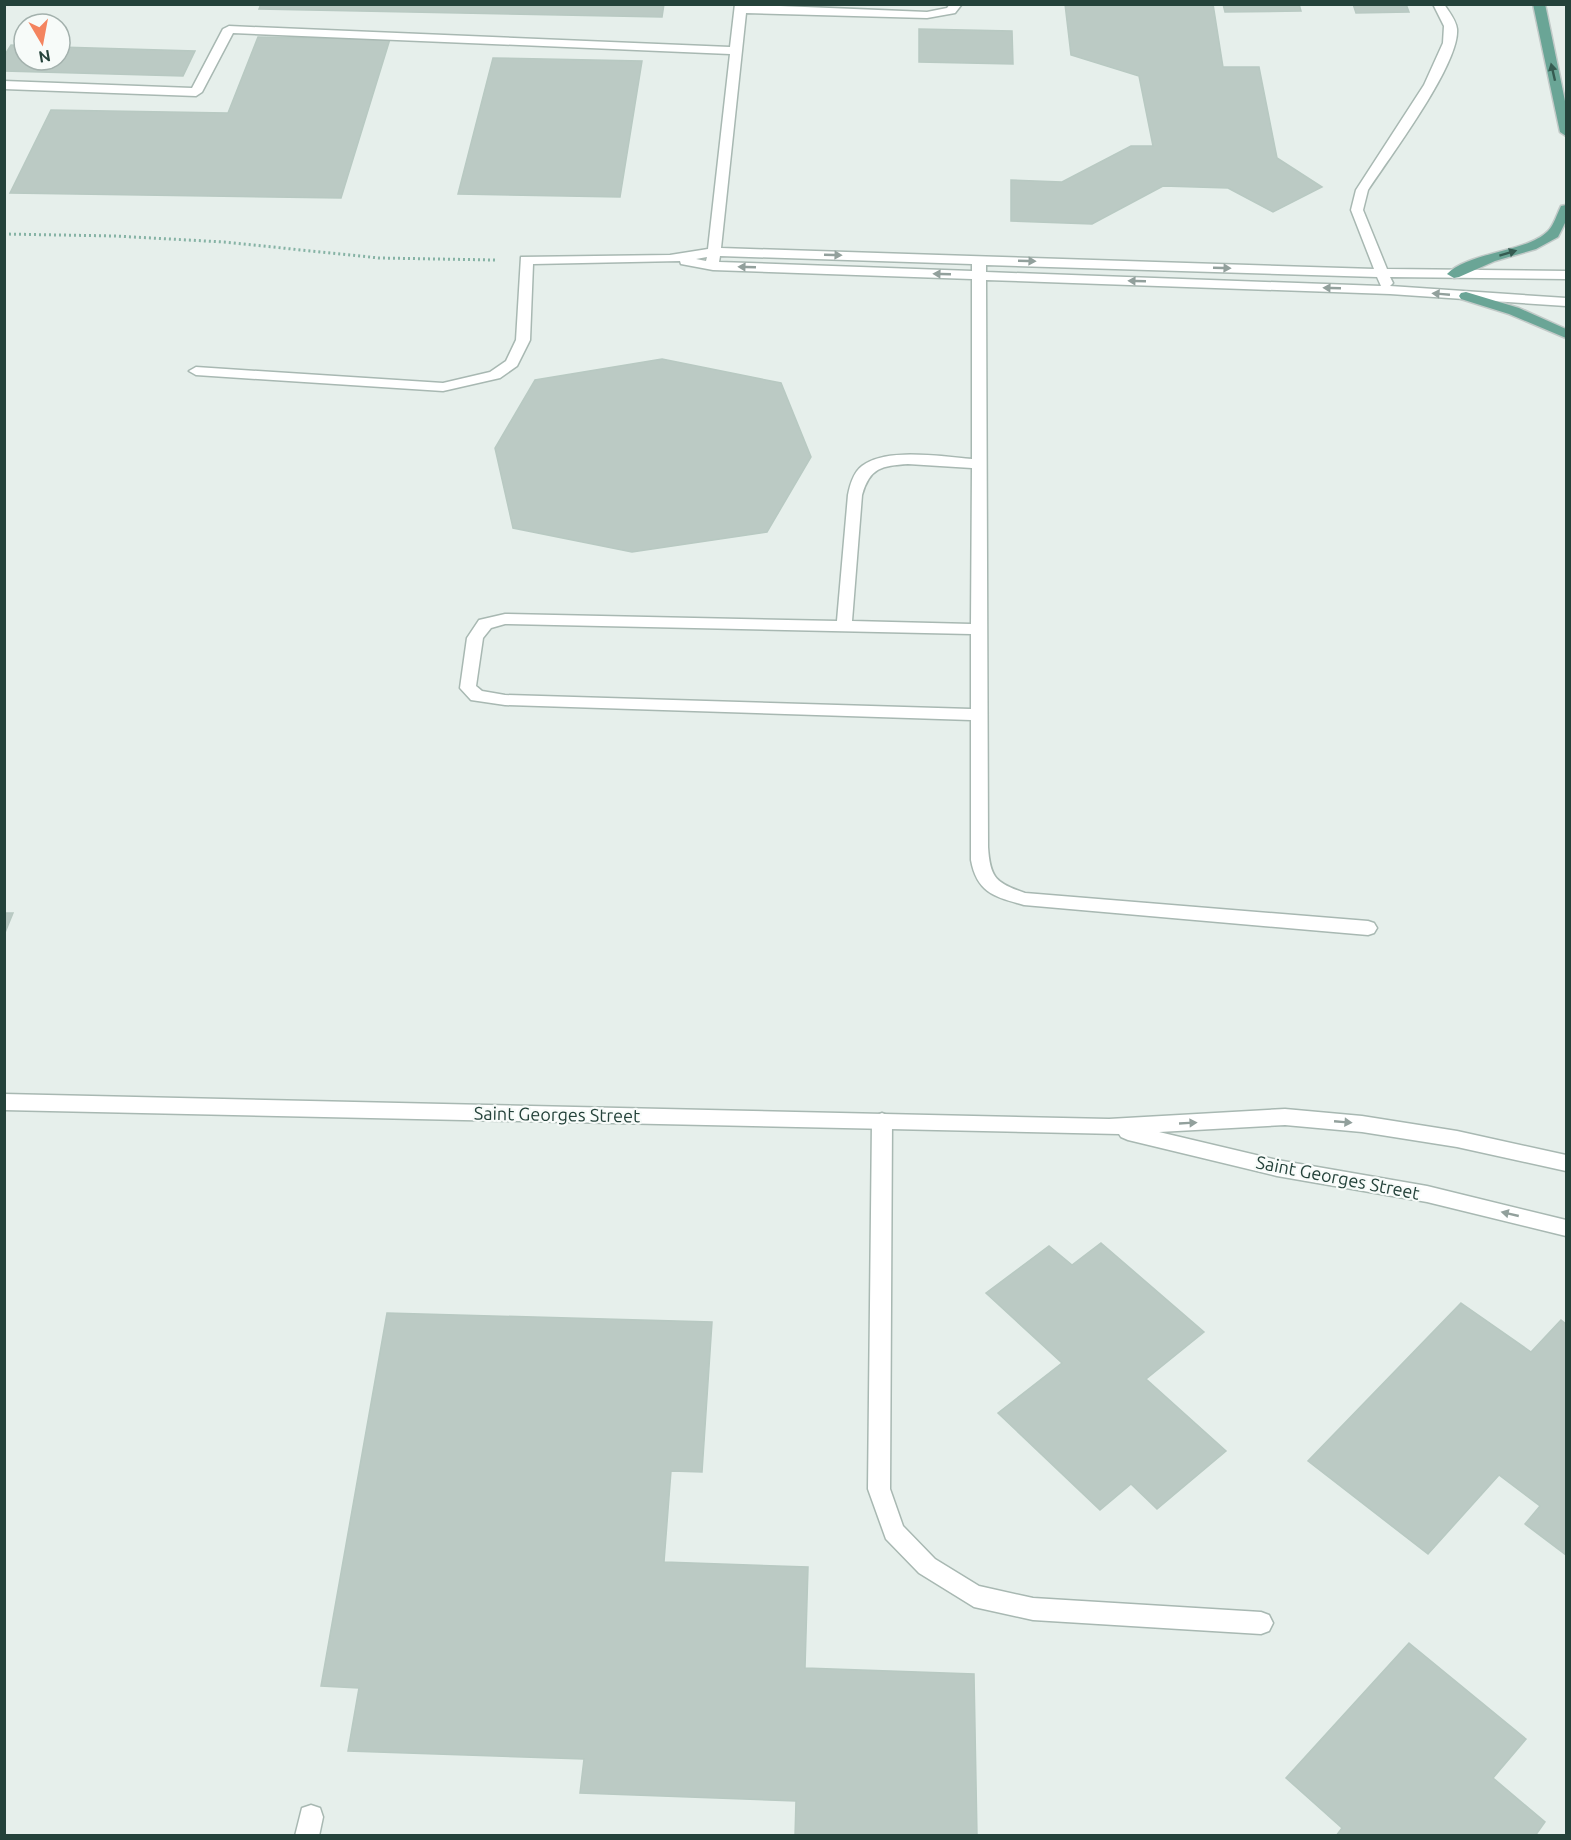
<svg xmlns="http://www.w3.org/2000/svg" width="1571" height="1840" font-family="Ubuntu,sans-serif">
	<rect width="100%" height="100%" fill="#e6efeb"/>
	<g fill="#bbcac4" stroke="#b8c9c2" stroke-width="1.5">
		<polygon points="261,4 664,4 662,17 259,9"/>
		<polygon points="1065,4 1213,4 1223,67 1259,67 1277,158 1322,187 1273,212 1228,188 1163,186 1092,224 1011,221 1011,180 1062,182 1131,146 1153,146 1139,76 1071,55"/>
		<polygon points="1223,4 1299,4 1301,11 1225,12"/>
		<polygon points="1353,4 1406,4 1409,12 1356,13"/>
		<polygon points="919,29 1012,31 1013,64 919,62"/>
		<polygon points="258,37 390,39 341,198 10,193 51,110 228,113"/>
		<polygon points="11,45 24,46 24,60 60,60 60,47 195,51 183,76 4,71 4,56"/>
		<polygon points="493,58 642,61 620,197 458,194"/>
		<polygon points="662,359 781,383 811,457 767,532 632,552 513,528 495,448 535,380"/>
		<polygon points="4,913 13,913 4,935"/>
		<polygon points="1101,1243 1204,1332 1146,1379 1226,1451 1157,1509 1131,1484 1100,1510 998,1413 1062,1363 986,1293 1049,1246 1072,1265"/>
		<polygon points="1461,1303 1531,1352 1561,1320 1566,1324 1566,1555 1525,1524 1540,1506 1499,1475 1428,1554 1308,1461"/>
		<polygon points="387,1313 712,1322 702,1472 671,1471 664,1562 808,1567 805,1668 974,1674 977,1836 795,1836 796,1801 580,1793 584,1759 348,1751 359,1688 321,1686"/>
		<polygon points="1409,1643 1526,1739 1493,1778 1545,1822 1535,1836 1336,1836 1342,1828 1286,1778"/>
	</g>
	<g fill="none" stroke-linecap="round" stroke-linejoin="round">
		<defs>
			<g id="service">
				<path d="M735 4 927 12 947 8 950 4H962L955 13 927 18 746 13 721 248 1374 269 1351 210 1356 190 1424 85 1443 43 1444 26 1433 4H1444C1449 12 1456 20 1457 29 1460 64 1389 158 1368 190L1363 210 1387 269 1566 271V279L1390 277 1393 283 1390 286 1566 298V306L1390 294 986 280 988 847C990 878 996 883 1025 893L1368 921 1374 923 1377 928 1374 933 1368 935 1024 905C995 897 977 893 971 860V720L505 705 471 700 460 688 467 638 479 620 505 614 837 621 848 495C850 485 853 473 862 466 886 447 943 457 972 459V279L713 270 681 264 680 261 533 264 530 340 517 366 500 378 443 391 196 375 189 371 196 367 443 383 490 372 506 361 516 340 521 257 670 255 708 249 730 54 233 33 202 92 196 96 4 89V81L192 88 223 29 229 26 730 47ZM720 256 972 264V271L719 262ZM707 257 706 261 696 259ZM986 265 1377 277 1381 286 986 272ZM908 464 972 468 971 624 852 621 862 495C870 467 882 466 908 464ZM505 624 971 634V709L505 695 482 691 476 686 483 638 491 628Z"/>
				<polygon points="882,1113 889,1116 892,1121 890,1489 903,1526 935,1559 979,1586 1033,1598 1261,1612 1269,1615 1273,1623 1269,1631 1261,1634 1033,1620 974,1607 919,1573 886,1539 868,1489 872,1121 875,1116"/>
				<polygon points="311,1805 320,1808 323,1817 319,1836 295,1836 302,1808"/>
			</g>
			<polygon id="tertiary" points="4,1094 1109,1119 1285,1109 1362,1116 1457,1131 1566,1155 1566,1171 1457,1147 1362,1132 1285,1125 1159,1132 1277,1160 1427,1186 1566,1220 1566,1236 1427,1202 1277,1176 1128,1140 1121,1137 1119,1134 4,1110"/>
			<g id="primary">
				<polygon points="1533,4 1545,4 1566,106 1566,136 1560,132"/>
				<path d="M1566 205V221L1558 237 1536 249 1495 261 1459 277 1454 278 1447 274C1468 252 1528 252 1548 231 1554 225 1557 214 1561 206Z"/>
				<polygon points="1466,292 1519,308 1566,329 1566,338 1509,314 1461,299 1459,296 1461,293"/>
			</g>
		</defs>
		<use href="#service" stroke="#a8b8b2" stroke-width="3"/>
		<use href="#tertiary" stroke="#a8b8b2" stroke-width="3"/>
		<use href="#primary" stroke="#c2cac8" stroke-width="3"/>
		<polyline stroke="#86b3a5" stroke-width="3" stroke-dasharray="2 3" stroke-linecap="butt" points="4,234 115,236 224,242 379,258 495,260"/>
		<use href="#service" fill="#fff" fill-rule="evenodd"/>
		<use href="#tertiary" fill="#fff" fill-rule="evenodd"/>
		<use href="#primary" fill="#6aa596" fill-rule="evenodd"/>
	</g>
	<defs><path id="oneway-solid" d="M-6-.8H1V-3.2L6.5 0L1 3.2V.8H-6Z" transform="scale(1.5)"/></defs>
	<g fill="#365b51">
		<use href="#oneway-solid" transform="translate(1553 72) rotate(-103)"/>
		<use href="#oneway-solid" transform="translate(1508 253) rotate(-17)"/>
	</g>
	<g fill="#92a09c">
		<use href="#oneway-solid" transform="translate(833 255) rotate(2)"/>
		<use href="#oneway-solid" transform="translate(1027 261) rotate(2)"/>
		<use href="#oneway-solid" transform="translate(747 267) rotate(-178)"/>
		<use href="#oneway-solid" transform="translate(1222 268) rotate(2)"/>
		<use href="#oneway-solid" transform="translate(942 274) rotate(-178)"/>
		<use href="#oneway-solid" transform="translate(1137 281) rotate(-178)"/>
		<use href="#oneway-solid" transform="translate(1332 288) rotate(-178)"/>
		<use href="#oneway-solid" transform="translate(1441 294) rotate(-175)"/>
		<use href="#oneway-solid" transform="translate(1343 1122) rotate(5)"/>
		<use href="#oneway-solid" transform="translate(1188 1123) rotate(-3)"/>
		<use href="#oneway-solid" transform="translate(1510 1214) rotate(-167)"/>
	</g>
	<g text-anchor="middle" dominant-baseline="central" stroke-width="4.5" stroke-linejoin="round" paint-order="stroke">
		<g font-size="18" fill="#24423a" stroke="#f7fbf9">
			<text transform="translate(557 1114) rotate(1)">Saint Georges Street</text>
			<text transform="translate(1338 1177) rotate(11)">Saint Georges Street</text>
		</g>
	</g>
	<rect width="1571" height="1840" fill="none" stroke="#24423a" stroke-width="12"/>
	<g transform="translate(42 42) rotate(170)"><circle r="28" fill="#f7fbf9" stroke="#a3b1ad" stroke-width="1.5"/>
	<path d="M0-4.5L10 22L0 15L-10 22Z" fill="#f4845f"/>
	<text y="-9" font-size="16" font-weight="bold" text-anchor="middle" fill="#24423a">N</text>
	</g>
</svg>
